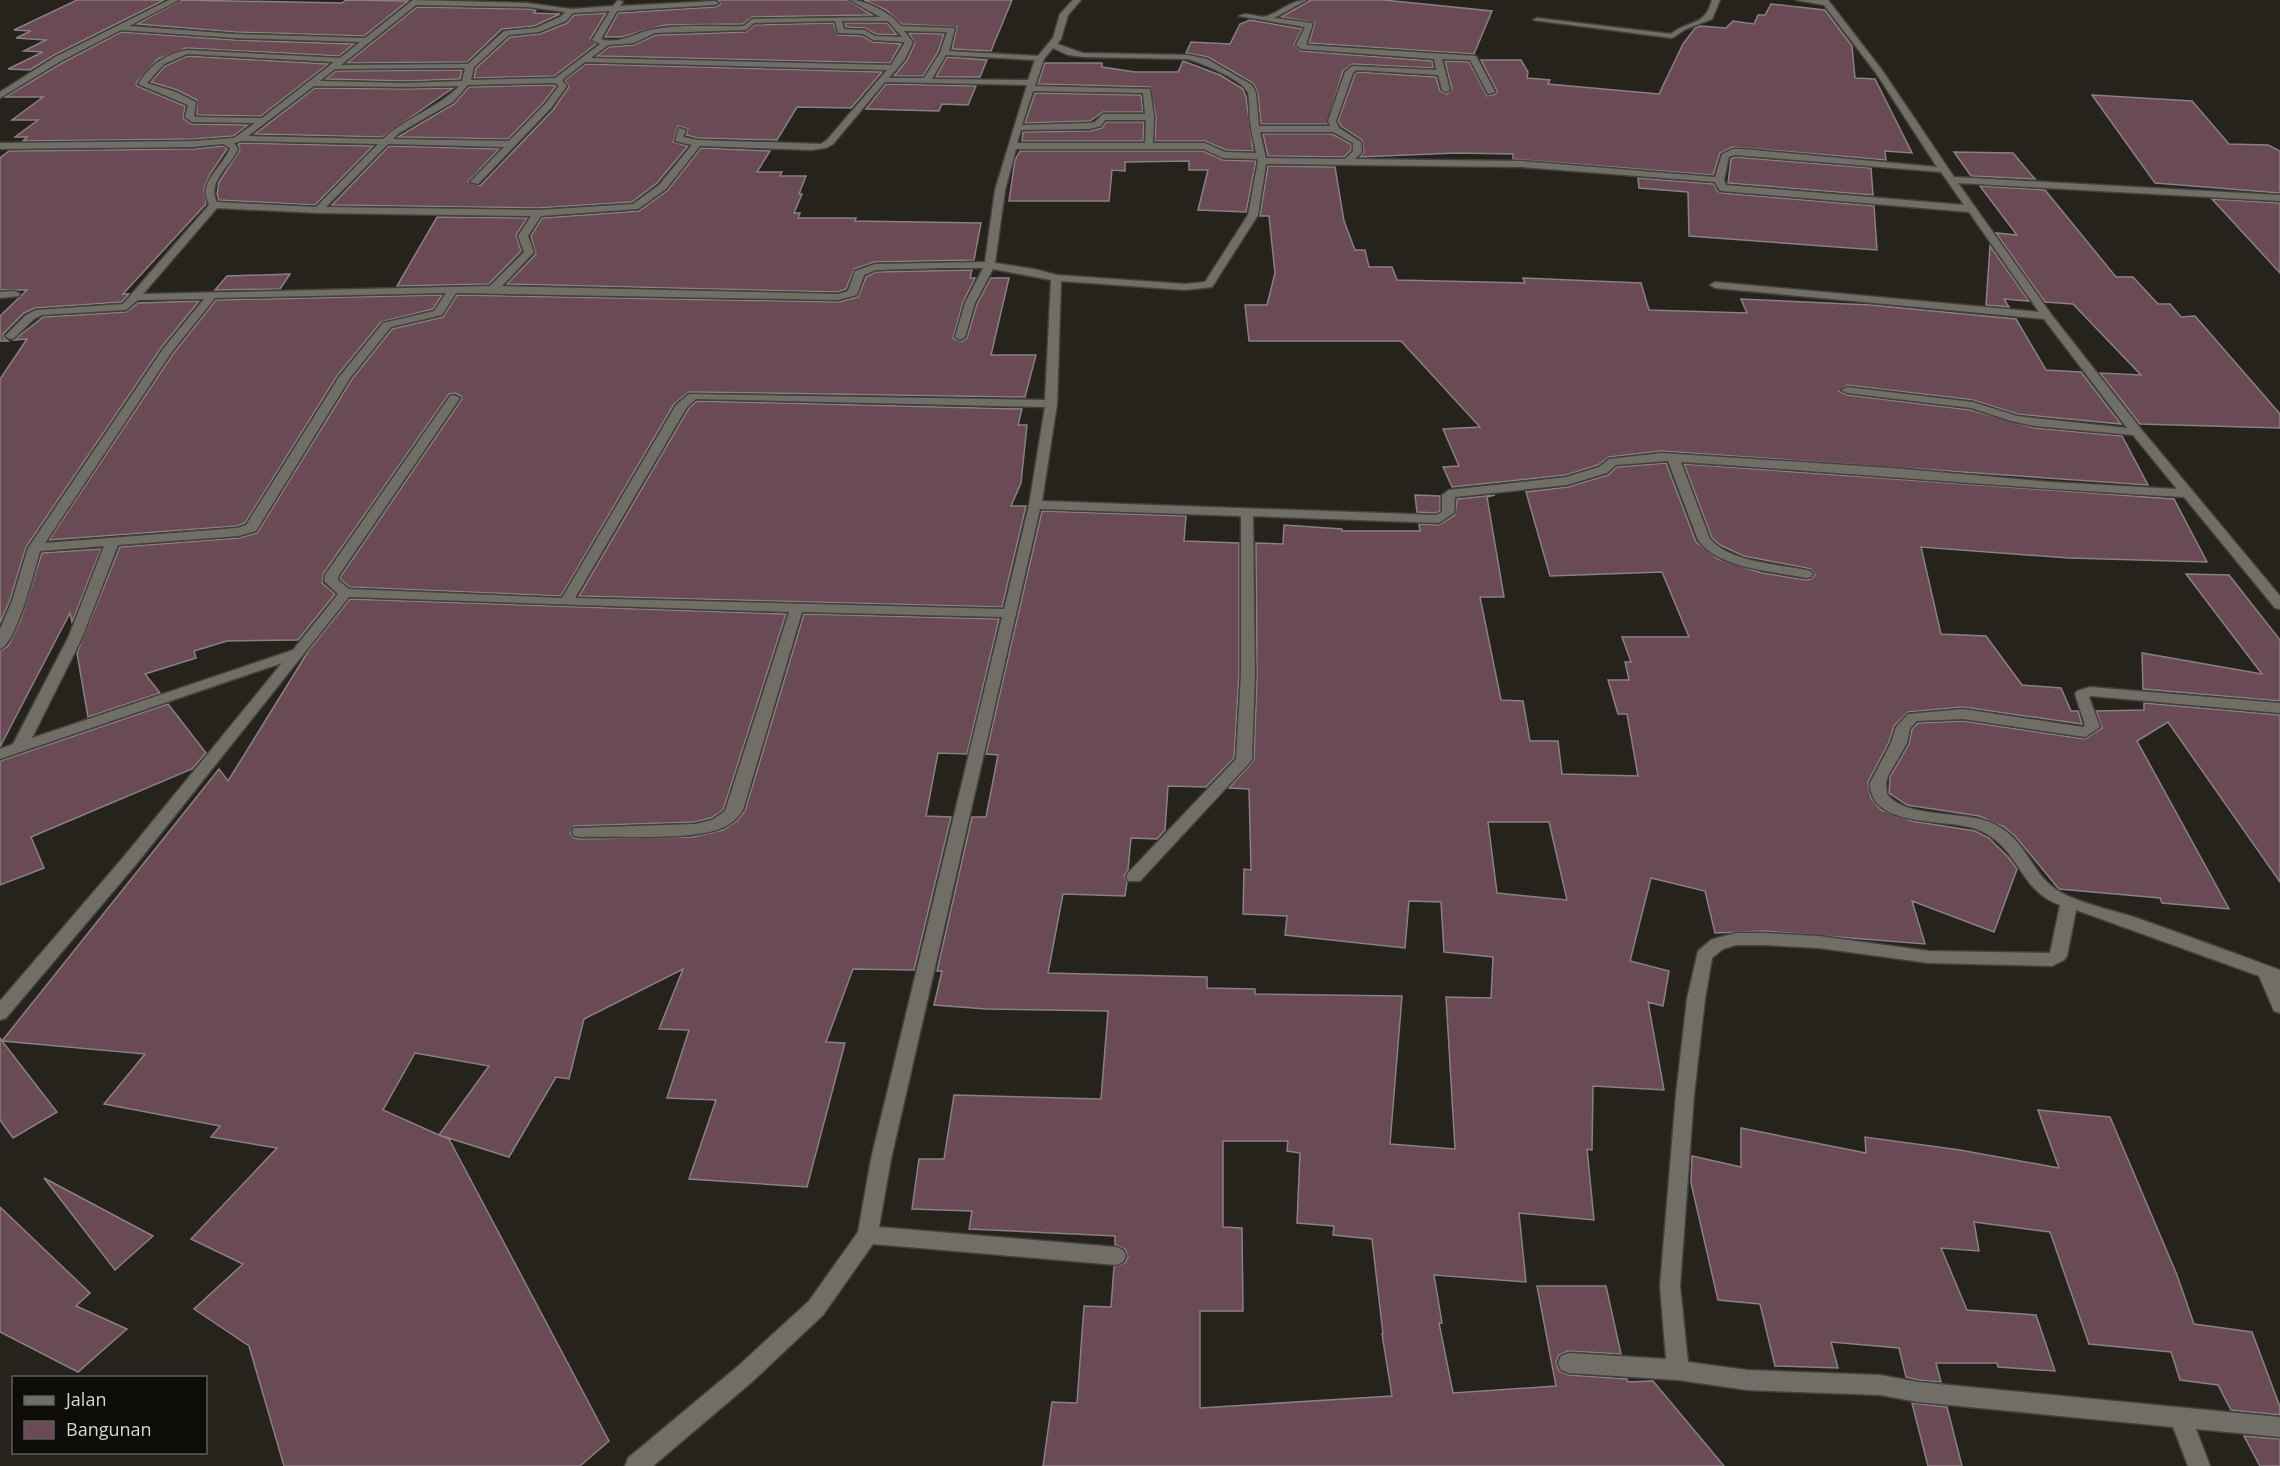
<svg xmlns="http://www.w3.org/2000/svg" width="2280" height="1466" font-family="'Open Sans',sans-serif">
	<rect width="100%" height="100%" fill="#25231c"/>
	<g fill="#6a4a55" stroke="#898083" stroke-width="1.5" fill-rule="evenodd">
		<polygon points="77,0 164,0 54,55 30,70 8,69 43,52 24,51 46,40 16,38 31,31 14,30"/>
		<polygon points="181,0 342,3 346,0 408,1 364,36 235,32 137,24"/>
		<polygon points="718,0 848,0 872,15 752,17 743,24 665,25 621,37 605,37 618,13 715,7 721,4"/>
		<polygon points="864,0 1012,0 991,51 952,49 957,27 902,24 886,10"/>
		<polygon points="1311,0 1384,0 1492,11 1474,54 1309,43 1315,22 1281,17"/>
		<polygon points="1771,4 1825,10 1852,46 1855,78 1875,79 1912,153 1885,151 1886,160 1733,147 1720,153 1713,175 1513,159 1513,154 1456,153 1360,157 1364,152 1362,140 1341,126 1338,121 1355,74 1358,72 1436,77 1440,91 1447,94 1452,89 1445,61 1469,62 1487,96 1496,94 1497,91 1481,60 1521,60 1528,72 1527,78 1550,80 1548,84 1659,94 1683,44 1695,28 1700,26 1726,28 1733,21 1754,24 1758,15 1765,15"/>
		<polygon points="417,7 527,9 536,10 534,13 560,14 534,26 502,29 467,62 347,63"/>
		<polygon points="606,13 590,39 596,44 554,76 474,78 476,68 510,37 540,34 567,23 574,15"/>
		<polygon points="1250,20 1302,29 1294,45 1301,51 1432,61 1433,68 1352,64 1343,71 1327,124 1261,124 1258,93 1253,83 1208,57 1186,53 1191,42 1230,44 1240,24"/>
		<polygon points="833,23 838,35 862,36 873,42 901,44 890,63 597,56 609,47 634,45 656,35 746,32 755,25"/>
		<polygon points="845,23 887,23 897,35 876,34 865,28 846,27"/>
		<polygon points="121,32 235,40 354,44 339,56 186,48 158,59 136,83 137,86 185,106 183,118 191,124 248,125 233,136 194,139 23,141 27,137 15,137 38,120 12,120 43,97 5,97 62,63"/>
		<polygon points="909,33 944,34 938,52 923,76 894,76 907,60 915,43"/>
		<polygon points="187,56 328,64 261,116 197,115 197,100 177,90 151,82 165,66"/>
		<polygon points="947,57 987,60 980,77 936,77"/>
		<polygon points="1183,61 1220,75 1243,89 1246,97 1253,151 1226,150 1205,141 1155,141 1156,117 1150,87 1038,84 1045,63 1102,63 1102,67 1135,72 1178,72"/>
		<polygon points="586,64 882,72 851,108 797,107 777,140 698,138 686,135 688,129 678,126 673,142 688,146 657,183 632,202 538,208 332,205 389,146 499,149 468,182 480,186 553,110 569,87 565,80"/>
		<polygon points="462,70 460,79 406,81 326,79 336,71"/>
		<polygon points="886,84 976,86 968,105 942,104 939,111 866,109"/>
		<polygon points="554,85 556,86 543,103 508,139 398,137 454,104 469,87"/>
		<polygon points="315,88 406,89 453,88 382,137 255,134"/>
		<polygon points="1035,93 1141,95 1143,112 1103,112 1090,121 1025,123"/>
		<polygon points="2092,95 2192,101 2229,144 2268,145 2280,151 2280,193 2155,183"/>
		<polygon points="1106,122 1144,122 1143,141 1022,141 1023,132 1090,131 1102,128"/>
		<polygon points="1263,134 1332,134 1351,144 1351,150 1344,157 1268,156"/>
		<polygon points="241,143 373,146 315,205 219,200 217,194 219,182 240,150 238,144"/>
		<polygon points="223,146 227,149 210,174 204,188 206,204 123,294 129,294 122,302 35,308 24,313 3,334 4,338 8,341 0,341 0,316 27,290 0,290 0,158 9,151 194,149"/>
		<polygon points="701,148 770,151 757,172 782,172 780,176 806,176 799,194 802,194 794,213 800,213 798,218 856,218 855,221 981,223 974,260 874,262 854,269 846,289 838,292 507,284 536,254 531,236 542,218 639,211 668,190"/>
		<polygon points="1020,151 1203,151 1223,160 1256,161 1246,212 1198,210 1208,170 1189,170 1189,161 1125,162 1125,171 1112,170 1109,201 1009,201 1015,160"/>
		<polygon points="1954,152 2013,153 2035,179 1971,176"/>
		<polygon points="1735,157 1871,168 1873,195 1728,183 1731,159"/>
		<polygon points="1268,166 1335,167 1344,221 1355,250 1365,250 1369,267 1392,267 1397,280 1525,283 1523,278 1641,283 1649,310 1747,313 1741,299 1871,305 2016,319 2046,370 2081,372 2121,424 2017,414 1973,400 1847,385 1839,391 1847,395 1971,410 2034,428 2122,436 2148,485 1661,451 1609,457 1598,465 1566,475 1452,487 1443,467 1459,466 1443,429 1480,427 1401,341 1249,341 1245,305 1267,305 1275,273 1269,216 1260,216"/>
		<polygon points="1638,178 1714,184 1717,191 1722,193 1874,206 1877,250 1689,236 1688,192 1639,188"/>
		<polygon points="1980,186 2045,190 2116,277 2133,277 2158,304 2170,304 2181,317 2195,316 2280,414 2280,428 2140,424 2100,373 2141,375 2073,304 2045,302 1996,233 2017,235"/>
		<polygon points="2212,199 2280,203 2280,273"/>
		<polygon points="437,217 527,218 516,235 521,251 489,284 397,286"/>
		<polygon points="1990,246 2029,301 2004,299 2009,307 1986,305"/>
		<polygon points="972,270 970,278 975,278 963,302 953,338 961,342 967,338 977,304 991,278 1009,278 991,355 1036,355 1025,397 689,392 674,404 561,596 350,587 340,579 341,576 462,399 461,396 455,393 449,394 323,574 322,583 335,594 298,640 227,641 194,651 196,658 145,674 160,693 88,717 77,653 120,547 239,538 257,533 352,379 392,329 443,317 457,295 838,302 858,297 866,277 876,272"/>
		<polygon points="290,274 280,289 215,290 227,276"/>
		<polygon points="442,295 433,309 381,322 337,376 245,523 237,526 49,540 173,354 216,300"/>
		<polygon points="199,301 161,348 26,547 10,600 0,623 0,379 27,339 14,340 43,317 126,312 138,303"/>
		<polygon points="697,401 1022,409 1018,425 1027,425 1021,483 1011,506 1026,506 1002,607 579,596 689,408"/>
		<path d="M1666 463 1696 542 1718 559 1762 573 1806 580 1811 579 1815 575 1811 569 1744 556 1720 545 1712 538 1684 464 2174 499 2207 562 2069 558 1921 547 1941 634 1986 636 2022 685 2061 688 2071 711H2078L2082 724 1963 707 1908 712 1894 726 1889 742 1868 782 1871 798 1881 810 1912 821 1975 831 1989 838 2009 858 2017 869 1994 932 1912 901 1925 944 1764 931 1715 933 1705 891 1651 878 1630 961 1669 971 1663 1006 1648 1002 1664 1090 1593 1086 1592 1150 1587 1149 1594 1220 1519 1213 1526 1282 1434 1275 1442 1323H1439L1453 1393 1556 1386 1537 1286H1606L1621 1354 1568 1351 1559 1355 1556 1362 1559 1371 1569 1375 1627 1379 1628 1382 1653 1381 1724 1466H1043L1052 1402 1077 1403 1084 1306 1111 1307 1114 1267 1125 1263 1128 1257 1125 1249 1115 1245V1236L969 1229 972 1211 912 1209 919 1159H944L954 1095 1101 1099 1108 1011 986 1009 934 1005 942 971H937L972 817H986L998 755 986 754 1042 511 1186 516 1184 541 1239 543V675L1234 758 1206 787 1168 786 1165 830 1157 839 1131 838 1128 870 1124 876 1127 882 1125 896 1063 894 1048 973 1207 977V988L1255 989V994L1402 996 1390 1144 1455 1149 1446 997 1491 998 1493 957 1444 952 1441 902 1409 901 1405 948 1285 935 1287 916 1243 914 1244 869 1251 870 1249 789 1229 788 1254 760 1257 675 1256 543 1283 544 1284 525 1342 529V531H1420L1419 524 1439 525 1455 515 1457 499 1495 495 1487 497 1504 597H1480L1501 700 1523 701 1530 741H1558L1562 774 1638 776 1627 714H1618L1608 680H1629L1625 662H1631L1622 637H1689L1662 572 1550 576 1526 492 1568 487 1608 475 1617 467ZM1488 822H1549L1567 900 1497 893ZM1223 1141H1288L1287 1151 1300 1153 1297 1223 1334 1226 1333 1235 1372 1239 1383 1334H1382L1392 1396 1200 1408V1311H1243L1242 1228 1223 1227Z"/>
		<polygon points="1415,495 1440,496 1440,511 1436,513 1417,512"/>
		<polygon points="101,549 72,622 70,613 0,747 0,651 8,646 20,622 42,553"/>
		<polygon points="2186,574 2229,575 2280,640 2280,701 2143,689 2142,653 2262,674"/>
		<path d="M350 599 786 614 723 810 711 818 695 822 574 826 570 833 574 838 580 839 693 837 723 830 738 820 745 811 804 614 999 619 967 754 938 753 926 816 951 817 914 970 853 969 826 1042 845 1043 807 1187 689 1179 716 1100 667 1098 689 1030 659 1029 683 969 584 1019 569 1079 556 1077 509 1157 439 1135 449 1139 609 1441 580 1466H284L249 1346 194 1309 243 1264 191 1239 277 1148 211 1137 220 1126 104 1104 145 1054 2 1041 57 1112 13 1138 0 1120V1038L2 1041 219 769 228 781 309 650ZM415 1053 489 1066 439 1135 383 1110Z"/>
		<polygon points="2144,703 2280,715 2280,882 2168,722 2137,741 2229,909 2162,903 2160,898 2059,889 2015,836 2004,827 1979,816 1907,805 1889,793 1890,777 1909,744 1912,729 1918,723 1963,721 2085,739 2102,728 2096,711 2144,710"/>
		<polygon points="168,704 206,753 192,769 31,837 44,868 0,885 0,761"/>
		<polygon points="2038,1110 2110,1117 2177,1275 2194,1324 2252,1332 2280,1407 2280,1415 2231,1410 2218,1385 2180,1380 2171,1352 2089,1344 2050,1232 1974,1222 1979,1251 1941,1248 1967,1310 2036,1315 2055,1371 1998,1367 1997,1363 1936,1363 1941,1382 1918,1380 1906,1377 1899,1348 1831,1342 1838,1368 1775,1366 1760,1304 1718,1300 1691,1183 1692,1156 1741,1167 1741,1128 1866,1153 1865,1137 1960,1150 2059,1168"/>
		<polygon points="44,1178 153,1236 115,1270"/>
		<polygon points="0,1207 90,1293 76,1306 127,1329 78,1372 0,1332"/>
		<polygon points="1912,1403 1947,1407 1962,1466 1928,1466"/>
		<polygon points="2244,1436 2280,1439 2280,1466 2260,1466"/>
	</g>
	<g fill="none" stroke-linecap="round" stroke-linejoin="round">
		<defs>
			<g id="minor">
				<path d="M169 0H179L129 26 235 34 365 38 413 0 527 3 571 9 613 6 618 0 623 2 620 6 715 1 719 3 715 5 617 11 601 39C621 45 635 32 655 29 683 24 715 27 744 26L752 19 880 17 850 0C866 0 891 13 901 26L955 28 949 51 1038 56 1053 38 1060 14 1073 0H1081L1068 15 1061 39 1057 44 1083 53 1188 55 1207 59 1252 85 1256 93 1259 126H1330L1328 121 1345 72 1352 66 1436 70 1434 59 1301 49 1296 45 1305 27 1239 16C1248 11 1258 19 1267 16 1281 11 1291 0 1307 0L1274 18 1313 23 1306 45 1476 56 1495 92 1488 94 1470 60 1442 59 1450 90 1446 92 1442 90 1438 75 1357 70 1353 73 1336 121 1339 128 1361 142 1362 152 1355 159 1522 161 1715 177 1722 154 1733 149H1743L1937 167 1876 73 1824 5 1796 0H1828L1882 70 1954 177 2280 195V201L1958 183 2051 314 2141 429 2280 596V609L2275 608 2184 497C2016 488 1849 473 1681 462L1710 539C1731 563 1781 564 1811 571L1813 574 1811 577 1806 578C1772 571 1719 569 1698 540L1668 461 1616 465 1607 473 1567 485 1455 497 1454 513 1439 523 1253 516 1255 675 1252 760 1140 881H1128L1126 877 1128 873 1236 759 1241 675V516L1040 509 891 1159 879 1227 1116 1247 1123 1250 1126 1256 1123 1262 1116 1265 873 1244 823 1315 753 1381 653 1466H625L628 1458 737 1367 809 1301 858 1232 871 1159 1002 617 802 612 743 810C738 818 731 824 722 828 692 841 616 836 580 837L574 836 572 832 574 828 695 824 712 820 725 811 789 612 349 597 138 862 6 1018 0 1020V1001L126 854 282 663 0 759V749L13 744 68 638 104 546 40 551C35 569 16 645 0 649V629L12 601 28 548 163 349 204 299 138 300 126 310 42 315 34 319 14 338 10 339 5 336 26 315 36 310 123 304 209 205C197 181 222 169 230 148L223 144 194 147 0 149V143L194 141 234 138 255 123 192 122 185 117 188 105 138 84C150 65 165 54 187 50L340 58 360 42 235 38 121 30 61 61 0 98V92L55 57ZM416 5 527 7 565 12 560 17 535 28 504 31 468 64 341 65ZM610 11 592 40 600 44 555 78 471 80 474 67 509 35 539 32 566 21 573 13ZM835 21 838 33 863 34 873 40 905 42 891 65 591 58 608 45 634 43 655 33 746 30 754 23ZM842 21H888L902 37 875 36 865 30 844 29ZM904 31 947 32 940 53 924 78H889L905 59 913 42ZM1053 48 1068 55 1083 57 1188 59C1201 63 1244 80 1248 93 1250 102 1249 112 1250 121 1251 132 1254 143 1256 153L1225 152 1205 143H1153L1154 117 1150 89 1035 86 1044 59ZM187 54 334 62 262 118 197 117 194 116 196 102 176 92 147 83 164 64ZM946 55 1035 60 1028 80 932 79ZM585 62 887 70 827 140 821 144 698 140 683 137 686 130 679 128 675 141 692 145 659 185 633 204 538 210 326 207 388 144 504 147 470 182 478 184 551 108 567 86 562 80ZM465 68 462 81 406 83 320 81 335 69ZM885 82 1027 85 995 190 985 262 875 264 855 271 848 291 838 294 502 286 534 252 528 236 541 216 638 209 666 189 700 146 811 150 826 148 833 144ZM555 83 559 86 545 104 509 141 393 139 399 133 453 102 468 85ZM314 86 406 87 459 86C437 109 406 117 383 139L248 136ZM1033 91 1143 93 1145 114H1103L1095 122 1090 123 1022 125ZM1105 120H1146L1145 143H1017L1021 130 1090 129 1101 126ZM1260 132H1333L1353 143V151L1345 159 1266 158ZM241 141 378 144 316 207 217 202C206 182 231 166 238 149L234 143ZM1016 149H1203L1223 158 1257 159 1258 161 1248 215 1205 282 1185 284 1057 275 1034 269 995 263 1005 190ZM1735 155 1941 172 1964 205 1726 185 1724 180 1729 157ZM1266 164 1522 167 1715 182 1719 190 1722 191 1969 212 2039 312 1715 282 1710 285 1715 288 2044 319 2127 428 2034 418 2017 416 1973 402 1847 387 1841 390 1847 393 1971 408 2011 421 2034 426 2133 435 2177 489 2051 482 1893 468 1661 453 1609 459 1599 467 1566 477 1449 490 1442 495V512L1436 515 1042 501 1057 404 1061 281 1185 290 1212 287 1258 215ZM217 208 318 213 531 216 518 236 524 252 490 286 143 294ZM944 268H983L965 303 955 337 960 340 965 337 975 303 993 269 1051 280 1045 400 689 394 676 405 562 598 349 589 338 580 339 575 460 398 454 395 450 396 325 575 324 581 338 594 293 650 32 738 82 638 118 545 239 536 256 531 350 378 391 327 442 315 456 293 838 300 857 295 864 275 876 270ZM446 293 434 311 383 323 339 377 246 525 237 528 45 543 171 353 215 298ZM696 399 1045 407 1029 505 1004 609 575 598 687 407Z"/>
				<path d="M1712 0H1720L1712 19 1686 29 1672 38 1533 20 1537 18 1671 34C1690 19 1705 27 1712 0Z"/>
				<polygon points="15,291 20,294 19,296 0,298 0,292"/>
				<path d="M2090 687 2280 703V713L2091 696 2089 697 2100 727 2085 737 1963 719 1917 721 1910 728 1907 743 1888 776 1886 783 1887 794C1904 818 1962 811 1990 822 2029 839 2029 874 2060 892 2080 903 2111 910 2134 917 2183 934 2231 952 2280 970V1013L2274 1011 2259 976 2076 910 2067 956 2064 960 2052 966 1929 963 1819 948 1764 945H1736L1723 949 1712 958 1705 999 1694 1095 1680 1286 1688 1362 1747 1370 1880 1375 1918 1382 2280 1417V1437L2196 1429 2210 1466H2188L2173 1427 1918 1402 1880 1395 1747 1390 1678 1380 1569 1373 1561 1370 1558 1363 1561 1356 1569 1353 1666 1359 1660 1286 1676 1095 1687 999 1698 951 1711 940 1717 938 1736 933H1764L1819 936 1929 951 2050 953 2060 905C2018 891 2020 845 1976 829 1947 818 1870 829 1870 783L1891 743 1896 727 1908 714 1963 709 2083 727 2085 725 2075 694 2077 691Z"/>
			</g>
		</defs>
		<use href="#minor" stroke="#43413c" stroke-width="3"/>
		<use href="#minor" fill="#716e67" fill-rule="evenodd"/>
	</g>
	<rect x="12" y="1376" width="195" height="78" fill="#0d0c09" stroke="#5e5d59" stroke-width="1.5"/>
	<rect x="24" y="1396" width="30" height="9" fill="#716e67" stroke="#5e5d59" stroke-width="1.5"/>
	<text x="66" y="1406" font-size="18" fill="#d8d6d2">Jalan</text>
	<rect x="24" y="1421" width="30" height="18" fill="#6a4a55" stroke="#5e5d59" stroke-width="1.5"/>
	<text x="66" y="1436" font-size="18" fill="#d8d6d2">Bangunan</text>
</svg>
